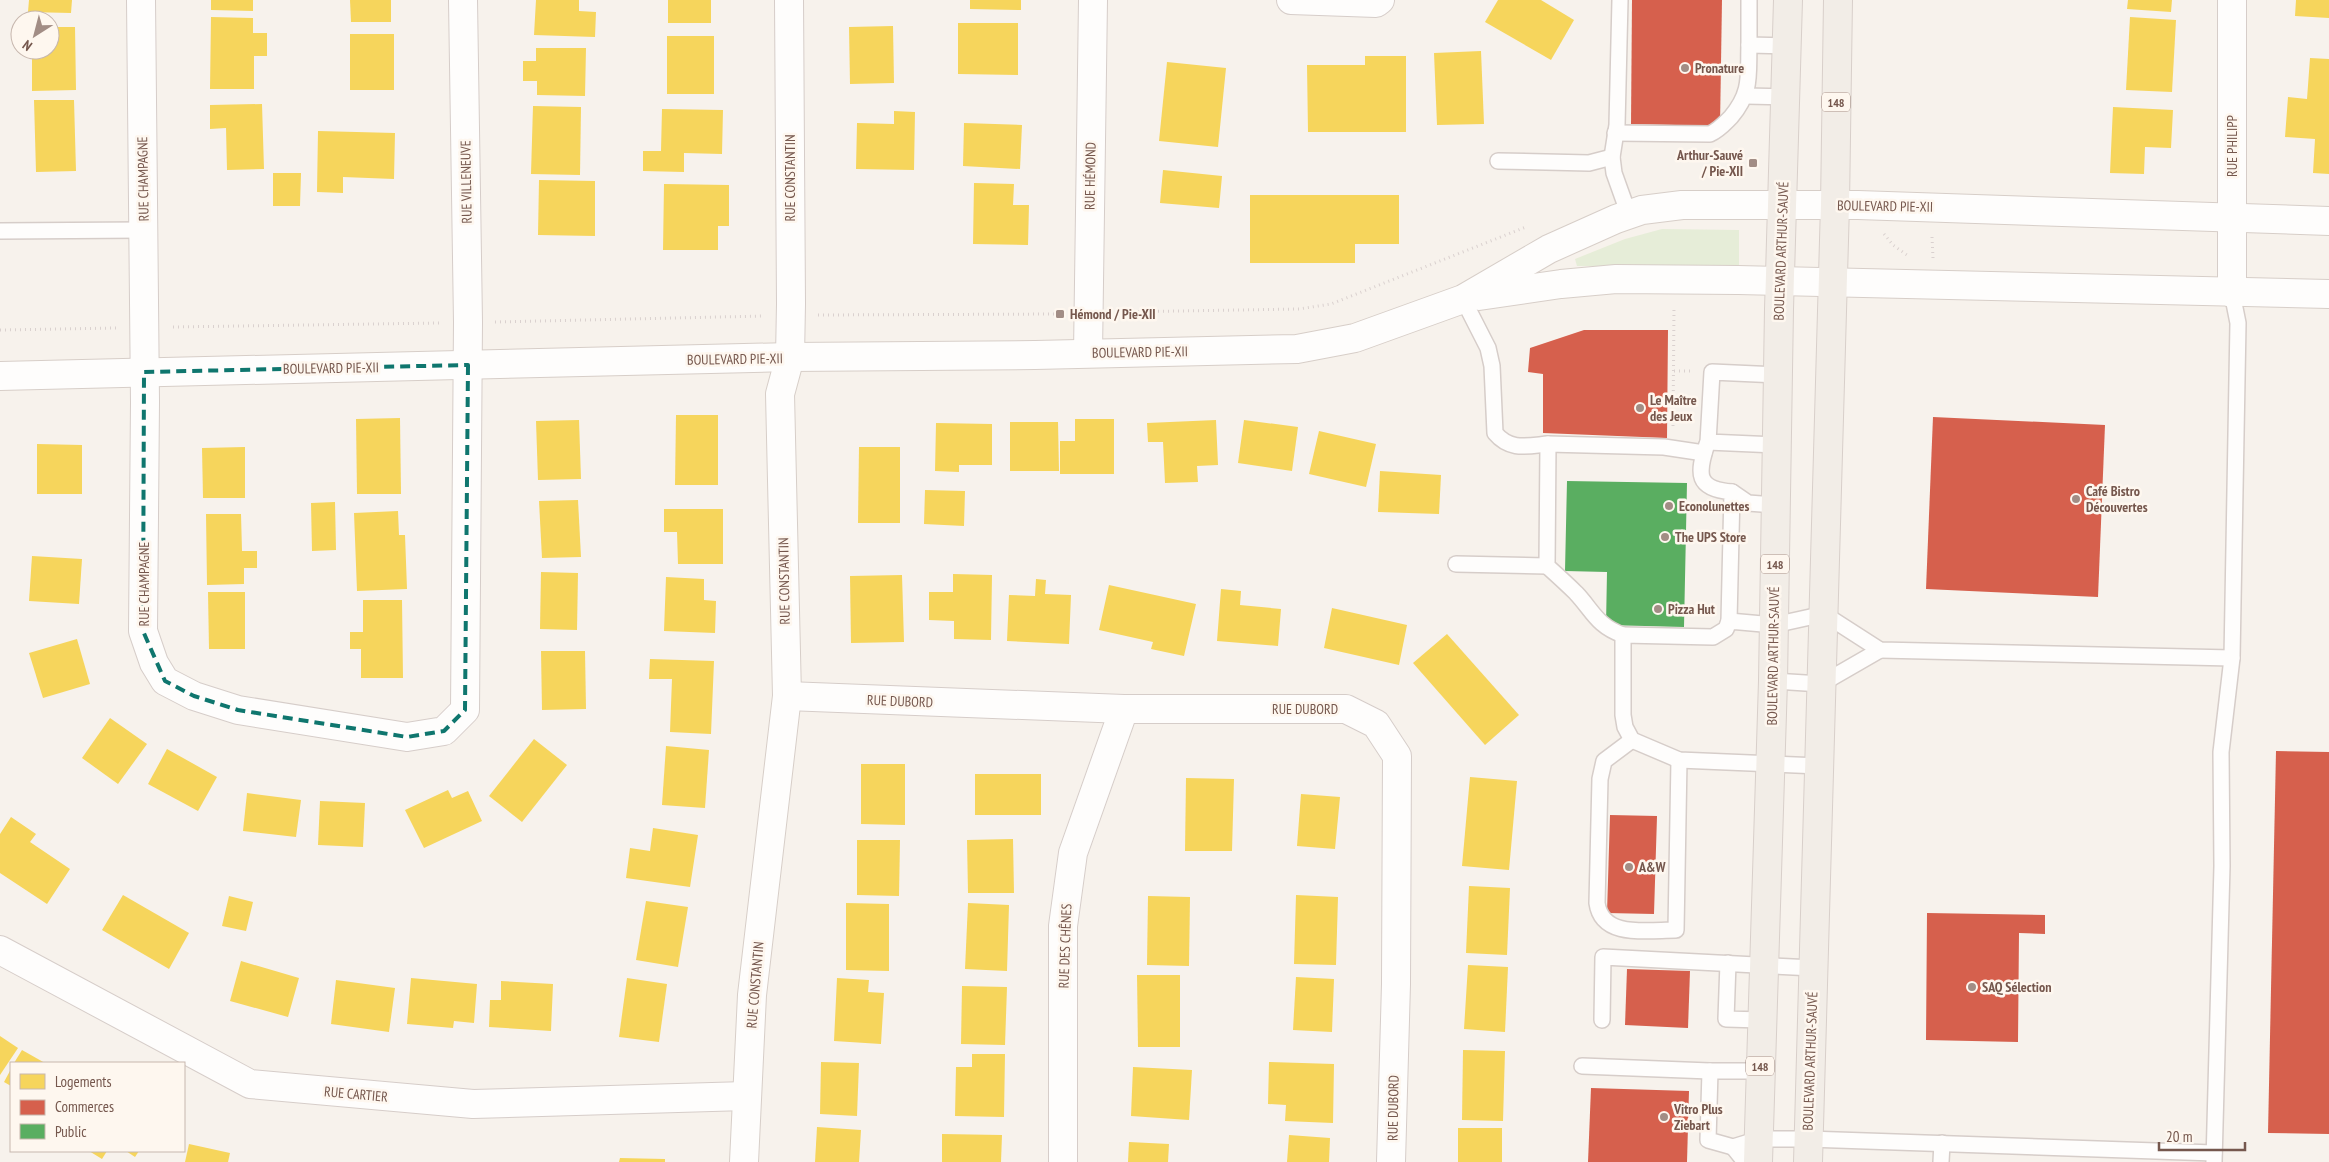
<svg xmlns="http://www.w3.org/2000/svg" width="2329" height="1162" font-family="'PT Sans Narrow',sans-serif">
	<rect width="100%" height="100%" fill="#f7f2ec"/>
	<polygon fill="#e6edd8" points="1662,229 1739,230 1739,267 1577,266 1575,259 1625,239"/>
	<g fill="#f6d55c">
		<polygon points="29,0 72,0 71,13 28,12"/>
		<polygon points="211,0 253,0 253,11 211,10"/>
		<polygon points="350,0 391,0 391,22 351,22"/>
		<polygon points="536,0 579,0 579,11 596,12 595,37 534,35"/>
		<rect x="668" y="0" width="43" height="23"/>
		<polygon points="970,0 1021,0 1021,10 970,9"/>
		<polygon points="1498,0 1541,0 1574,20 1551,60 1485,22"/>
		<polygon points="2128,0 2172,0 2171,12 2127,9"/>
		<polygon points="2296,0 2329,0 2329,18 2295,16"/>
		<polygon points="211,17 253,18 253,33 267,33 267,56 254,56 254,89 210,89"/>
		<polygon points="2130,17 2176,20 2172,92 2126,90"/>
		<polygon points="958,23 1018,23 1018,75 958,74"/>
		<polygon points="893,26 894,83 850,84 849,27"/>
		<polygon points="50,27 75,27 76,90 32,91 32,50 50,50"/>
		<rect x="350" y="34" width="44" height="56"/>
		<rect x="667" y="36" width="47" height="58"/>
		<polygon points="536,48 586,48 585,96 537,95 537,81 523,81 523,61 536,61"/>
		<polygon points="1481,51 1484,124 1437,125 1434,53"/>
		<polygon points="1365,56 1406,56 1406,132 1308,132 1307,65 1365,65"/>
		<polygon points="2310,58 2329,59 2329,174 2313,173 2315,139 2285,137 2288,97 2307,99"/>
		<polygon points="1167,62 1226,68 1218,147 1159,141"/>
		<polygon points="34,100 74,100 76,171 36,172"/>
		<polygon points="262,104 264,169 227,170 226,128 210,129 210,105"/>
		<polygon points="533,106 581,107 580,175 531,174"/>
		<polygon points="2113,107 2173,110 2171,148 2145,147 2144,174 2110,173"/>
		<polygon points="662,109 723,110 722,154 684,153 684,172 643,171 643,151 661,151"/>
		<polygon points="894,111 915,112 914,170 856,169 857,123 894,124"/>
		<polygon points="964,123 1022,125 1020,169 963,166"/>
		<polygon points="318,131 395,133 394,179 343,177 343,193 317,192"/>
		<polygon points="1163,170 1222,176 1219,208 1160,203"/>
		<polygon points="273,173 301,173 300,206 273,206"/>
		<polygon points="539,180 595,181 595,236 538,235"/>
		<polygon points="974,183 1014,184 1013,205 1029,205 1028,245 973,244"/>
		<polygon points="664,184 729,185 729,226 718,226 718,250 663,250"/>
		<polygon points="1250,195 1399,195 1399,244 1355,244 1355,263 1250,263"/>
		<polygon points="676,415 718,415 718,485 675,485"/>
		<polygon points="400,418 401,494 357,494 356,419"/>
		<polygon points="1075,419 1114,419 1114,474 1060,474 1060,441 1075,441"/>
		<polygon points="579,420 581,479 538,480 536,421"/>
		<polygon points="1216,420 1218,465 1197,466 1198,482 1165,483 1163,442 1148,442 1147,423"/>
		<polygon points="1244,420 1298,427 1292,471 1238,463"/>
		<polygon points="1010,422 1058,422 1059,471 1010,471"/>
		<polygon points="936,423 992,424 992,465 959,465 959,472 935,471"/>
		<polygon points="1319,431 1376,444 1366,487 1309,474"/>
		<polygon points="37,444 82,445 82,494 37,494"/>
		<polygon points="245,447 245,498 203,498 202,448"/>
		<polygon points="859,447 900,447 900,523 858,523"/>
		<polygon points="1380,471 1441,475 1439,514 1378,512"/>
		<polygon points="925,490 965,491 964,526 924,524"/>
		<polygon points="578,500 581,557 542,558 539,501"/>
		<polygon points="335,502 336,550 312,551 311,503"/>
		<polygon points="664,509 723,509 723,564 678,564 677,532 664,532"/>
		<polygon points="398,511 399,535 405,535 407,589 357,591 354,513"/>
		<polygon points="206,514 241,514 242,551 257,551 257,568 244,568 244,584 207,585"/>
		<polygon points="32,556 82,559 79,604 29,601"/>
		<polygon points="541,572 578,573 577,630 540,629"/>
		<polygon points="953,574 992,575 991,640 954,639 954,621 929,620 929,592 953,592"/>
		<polygon points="902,575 904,642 851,643 850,576"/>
		<polygon points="666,577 704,579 704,600 716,601 715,633 664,631"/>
		<polygon points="1036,579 1046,580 1045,594 1071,595 1069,644 1007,641 1009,595 1035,596"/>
		<polygon points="1109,585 1196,604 1184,656 1151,649 1153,642 1099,630"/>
		<polygon points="1221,589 1241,591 1240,605 1281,609 1278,646 1217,641"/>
		<polygon points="208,592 245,592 245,649 209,649"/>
		<polygon points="363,600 402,600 403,678 361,678 361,649 350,649 350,632 363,632"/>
		<polygon points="1332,608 1407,625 1399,665 1324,648"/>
		<polygon points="1447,634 1519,715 1485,745 1413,663"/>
		<polygon points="77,639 90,684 43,698 29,653"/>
		<polygon points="541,651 585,651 586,709 542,710"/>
		<polygon points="650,659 714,661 711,734 670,732 672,679 649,679"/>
		<polygon points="110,718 147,744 118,784 82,758"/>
		<polygon points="534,739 567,765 522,822 489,796"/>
		<polygon points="666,746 709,750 705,808 662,805"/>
		<polygon points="167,749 217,777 198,811 148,784"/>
		<polygon points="861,764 905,764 905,825 861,824"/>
		<rect x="975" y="774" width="66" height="41"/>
		<polygon points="1470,777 1517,781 1509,870 1462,866"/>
		<polygon points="1186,778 1234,779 1232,851 1185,851"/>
		<polygon points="448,790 452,798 468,791 482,821 424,848 405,810"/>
		<polygon points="247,793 301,800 296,837 243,831"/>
		<polygon points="1301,794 1340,797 1335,849 1297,846"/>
		<polygon points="320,801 365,803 363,847 318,845"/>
		<polygon points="11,817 36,834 30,842 70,869 47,904 0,873 0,834"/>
		<polygon points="653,828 698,835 690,887 626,878 630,848 650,851"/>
		<polygon points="1013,839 1014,893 968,893 967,840"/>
		<polygon points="857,840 900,840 899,896 857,895"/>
		<polygon points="1469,886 1510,888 1507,955 1466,953"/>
		<polygon points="123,895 189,933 169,969 102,930"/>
		<polygon points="1296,895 1338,897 1336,965 1294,964"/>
		<polygon points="229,896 253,902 246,931 222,926"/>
		<polygon points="1148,896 1190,897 1189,966 1147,965"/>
		<polygon points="646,901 688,907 678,967 636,960"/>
		<polygon points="846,903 889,904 889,971 846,970"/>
		<polygon points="968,903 1009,905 1007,971 965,969"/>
		<polygon points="241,961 299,978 288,1017 230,1001"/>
		<polygon points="1468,965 1508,967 1505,1032 1464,1029"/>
		<polygon points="1137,975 1180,975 1180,1047 1138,1047"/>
		<polygon points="1296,977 1334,979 1332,1032 1293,1030"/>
		<polygon points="411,978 477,984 474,1023 454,1021 453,1028 407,1024"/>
		<polygon points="627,978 667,984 659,1042 619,1037"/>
		<polygon points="837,978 869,980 868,992 884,993 881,1044 834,1041"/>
		<polygon points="336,980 395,988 389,1032 331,1024"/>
		<polygon points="501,981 553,984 551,1031 489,1027 490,1000 501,1000"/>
		<polygon points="962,986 1007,987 1005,1045 961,1044"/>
		<polygon points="0,1036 18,1048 0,1075"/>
		<polygon points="22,1050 45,1063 14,1063"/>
		<polygon points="1463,1050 1505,1051 1503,1121 1462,1120"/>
		<polygon points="972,1054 1005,1054 1004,1117 955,1116 956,1067 972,1067"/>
		<polygon points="821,1062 859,1063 857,1116 820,1114"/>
		<polygon points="1269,1062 1334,1064 1333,1123 1285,1121 1286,1105 1268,1104"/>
		<polygon points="1133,1067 1192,1070 1189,1120 1131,1116"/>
		<polygon points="11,1069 11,1086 4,1082"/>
		<polygon points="817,1127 861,1130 859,1162 815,1162"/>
		<rect x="1458" y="1128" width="44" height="34"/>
		<polygon points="942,1134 1002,1135 1001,1162 942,1162"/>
		<polygon points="1289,1135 1330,1138 1329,1162 1287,1162"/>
		<polygon points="1129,1142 1169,1144 1168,1162 1128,1162"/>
		<polygon points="189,1144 230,1153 228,1162 185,1162"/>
		<polygon points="89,1151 107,1151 102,1159"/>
		<polygon points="126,1151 139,1151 135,1157"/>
		<polygon points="620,1158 665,1159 665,1162 619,1162"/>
	</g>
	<g fill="#d6604d">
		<polygon points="1632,0 1722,0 1720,126 1631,124"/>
		<polygon points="1584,330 1668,330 1667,438 1543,433 1543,374 1528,372 1530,348"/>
		<polygon points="1933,417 2105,425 2098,597 1926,589"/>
		<polygon points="2276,751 2329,752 2329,1134 2268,1133"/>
		<polygon points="1610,815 1657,816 1654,914 1607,913"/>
		<polygon points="1927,913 2045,915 2045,934 2019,933 2018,1042 1926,1040"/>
		<polygon points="1627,969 1690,971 1688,1028 1625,1025"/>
		<polygon points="1591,1088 1689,1091 1687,1162 1588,1162"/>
	</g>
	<polygon fill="#5aae61" points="1567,481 1687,483 1684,627 1606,625 1607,572 1565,571"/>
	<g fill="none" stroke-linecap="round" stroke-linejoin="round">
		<defs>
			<g id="lane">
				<polyline points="1620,0 1617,125 1612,157 1614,173 1629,215"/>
				<polyline points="1749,0 1749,45 1787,46"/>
				<polyline points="1746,96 1786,97"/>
				<path d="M1615 133 1710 134C1719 130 1724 124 1731 117 1752 92 1748 76 1749 45"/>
				<polyline points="1498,161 1589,163 1612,157"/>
				<polyline points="0,231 143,230"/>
				<path d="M1463 299 1488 348 1492 366 1495 433C1510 451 1527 446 1548 444"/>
				<path d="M1707 444C1697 474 1696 489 1732 492L1729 621"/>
				<polyline points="1776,445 1708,442 1712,372 1778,375"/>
				<polyline points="1732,492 1748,503 1775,505"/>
				<polyline points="1456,564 1547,566"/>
				<path d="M1623 635C1597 626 1593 611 1576 593 1567 584 1557 575 1547 566L1548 444 1664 447 1704 453"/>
				<polyline points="1773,681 1821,684 1880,650"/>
				<path d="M1632 740 1604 761 1600 779 1597 903C1602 939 1648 930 1676 930L1679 760"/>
				<polyline points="1819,766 1679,760 1632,740 1625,727 1623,715 1623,635 1713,637 1726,629 1729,621 1774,625 1824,614 1880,650 2232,658"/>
				<polyline points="1728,963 1726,1019 1762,1020"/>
				<polyline points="1602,1020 1603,957 1813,968"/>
				<polyline points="1582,1066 1710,1071"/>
				<polyline points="1760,1071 1710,1071 1708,1140 1733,1147 1759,1139 1808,1139 2214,1153"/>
				<polyline points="1733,1147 1745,1162"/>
				<polyline points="1941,1162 1942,1143"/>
				<polyline points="2214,1162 2222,866 2221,752 2232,658 2238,323 2232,293"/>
			</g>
			<g id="street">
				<polyline points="141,0 145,402 143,631 154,663 165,681 194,696 238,710 407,737 444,731 465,710 468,322 463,0"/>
				<polyline points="789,0 791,304 790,357"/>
				<polyline points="1291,0 1376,3 1380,0"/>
				<polyline points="2232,293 2232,0"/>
				<polyline points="1088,353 1093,0"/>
				<polyline points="787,696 1124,709 1346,709 1376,724 1397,756 1396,984 1391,1162"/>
				<polyline points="0,950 250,1084 473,1104 746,1096"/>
				<polyline points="1063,1162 1063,926 1073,853 1124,709"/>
			</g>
			<g id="secondary">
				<polyline points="1479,296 1561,284 1616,279 1738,280 2329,294"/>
				<polyline points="0,376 790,357 1035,355 1297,349 1355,338 1463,299 1549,249 1616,219 1642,210 1682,205 1858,205 2329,221"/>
				<polyline points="744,1162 752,995 787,696 780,394 790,357"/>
			</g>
			<g id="primary">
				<polyline points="1758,1162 1773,681 1779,309 1788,0"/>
				<polyline points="1808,1162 1835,205 1838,0"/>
			</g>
		</defs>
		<use href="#lane" stroke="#d6cdc9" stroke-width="18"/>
		<use href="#street" stroke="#d6cdc9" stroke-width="30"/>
		<use href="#secondary" stroke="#d7cec8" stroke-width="30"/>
		<use href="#primary" stroke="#d8cfca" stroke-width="30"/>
		<g stroke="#dad1cf" stroke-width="3" stroke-dasharray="1 4" stroke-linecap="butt">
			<polyline points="1884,234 1893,245 1907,255"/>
			<polyline points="1932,237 1933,258"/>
			<polyline points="1118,312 1299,309 1331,304 1526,227"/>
			<polyline points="818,315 1061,314"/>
			<polyline points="495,322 764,316"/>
			<polyline points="173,327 439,323"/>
			<polyline points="0,330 117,328"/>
			<polyline points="1674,371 1691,371"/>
			<polyline points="1673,426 1674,307"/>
		</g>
		<use href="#lane" stroke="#fefdfc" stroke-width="15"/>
		<use href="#street" stroke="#fefdfc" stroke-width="28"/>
		<use href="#secondary" stroke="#fefdfc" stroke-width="28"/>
		<use href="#primary" stroke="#f2ede7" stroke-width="28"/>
	</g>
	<path fill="none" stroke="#0f766e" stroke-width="4" stroke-dasharray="10 6" stroke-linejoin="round" d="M468 365 465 710 444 731 407 737 238 710 194 696 165 681 143 631 144 372Z"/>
	<g fill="#a28d85" stroke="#fef7ef" stroke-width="2">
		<circle cx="1685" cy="68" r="5"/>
		<rect x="1748" y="158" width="10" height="10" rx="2.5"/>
		<rect x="1055" y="309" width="10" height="10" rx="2.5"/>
		<circle cx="1640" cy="408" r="5"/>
		<circle cx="2076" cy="499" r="5"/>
		<circle cx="1669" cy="506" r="5"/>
		<circle cx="1665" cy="537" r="5"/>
		<circle cx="1658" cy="609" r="5"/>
		<circle cx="1629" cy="867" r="5"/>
		<circle cx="1972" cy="987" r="5"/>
		<circle cx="1664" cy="1117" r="5"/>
	</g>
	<g text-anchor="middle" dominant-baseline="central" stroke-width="5" stroke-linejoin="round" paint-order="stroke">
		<g fill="#fef7ef" stroke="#9e877e" stroke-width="1">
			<rect x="1822" y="92.5" width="28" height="19" rx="4"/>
			<rect x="1761" y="554.5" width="28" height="19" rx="4"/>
			<rect x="1746" y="1056.5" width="28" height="19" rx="4"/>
		</g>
		<g font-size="12" font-weight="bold" fill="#75574d">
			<text x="1836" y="102">148</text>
			<text x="1775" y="564">148</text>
			<text x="1760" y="1066">148</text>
		</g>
		<g font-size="14" font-weight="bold" fill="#75574d" stroke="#fef7ef" text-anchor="start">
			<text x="1695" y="68">Pronature</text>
			<text x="1743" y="155" text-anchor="end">Arthur-Sauvé<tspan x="1743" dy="16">/ Pie-XII</tspan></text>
			<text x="1070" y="314">Hémond / Pie-XII</text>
			<text x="1650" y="400">Le Maître<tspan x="1650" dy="16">des Jeux</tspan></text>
			<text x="2086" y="491">Café Bistro<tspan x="2086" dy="16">Découvertes</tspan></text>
			<text x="1679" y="506">Econolunettes</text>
			<text x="1675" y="537">The UPS Store</text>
			<text x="1668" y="609">Pizza Hut</text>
			<text x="1639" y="867">A&amp;W</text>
			<text x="1982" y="987">SAQ Sélection</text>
			<text x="1674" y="1109">Vitro Plus<tspan x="1674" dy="16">Ziebart</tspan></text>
		</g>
		<g font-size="14" fill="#75574d" stroke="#fef7ef">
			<text transform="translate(2232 146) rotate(-90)">RUE PHILIPP</text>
			<text transform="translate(1090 176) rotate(-89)">RUE HÉMOND</text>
			<text transform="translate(790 178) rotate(-90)">RUE CONSTANTIN</text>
			<text transform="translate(143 179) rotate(-91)">RUE CHAMPAGNE</text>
			<text transform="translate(466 182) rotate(-91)">RUE VILLENEUVE</text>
			<text transform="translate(1885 206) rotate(1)">BOULEVARD PIE-XII</text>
			<text transform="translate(1781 251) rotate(-88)">BOULEVARD ARTHUR-SAUVÉ</text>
			<text transform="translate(1140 352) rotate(-1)">BOULEVARD PIE-XII</text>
			<text transform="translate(735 359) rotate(-1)">BOULEVARD PIE-XII</text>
			<text transform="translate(331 368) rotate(-1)">BOULEVARD PIE-XII</text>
			<text transform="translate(784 581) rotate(-91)">RUE CONSTANTIN</text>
			<text transform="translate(144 584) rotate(-90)">RUE CHAMPAGNE</text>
			<text transform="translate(1773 656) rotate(-89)">BOULEVARD ARTHUR-SAUVÉ</text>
			<text transform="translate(900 701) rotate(2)">RUE DUBORD</text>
			<text x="1305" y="709">RUE DUBORD</text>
			<text transform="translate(1065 946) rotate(-88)">RUE DES CHÊNES</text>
			<text transform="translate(755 985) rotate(-85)">RUE CONSTANTIN</text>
			<text transform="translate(1810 1061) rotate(-88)">BOULEVARD ARTHUR-SAUVÉ</text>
			<text transform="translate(356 1094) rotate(5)">RUE CARTIER</text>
			<text transform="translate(1393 1108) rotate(-89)">RUE DUBORD</text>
		</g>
	</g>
	<rect x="10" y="1062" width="175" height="90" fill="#fef7ef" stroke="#c7b7ae"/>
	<rect x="20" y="1074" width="25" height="15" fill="#f6d55c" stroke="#c7b7ae"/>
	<text x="55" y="1087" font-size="15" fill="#75574d">Logements</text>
	<rect x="20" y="1100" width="25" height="15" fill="#d6604d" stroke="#c7b7ae"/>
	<text x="55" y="1112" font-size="15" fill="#75574d">Commerces</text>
	<rect x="20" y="1124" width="25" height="15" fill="#5aae61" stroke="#c7b7ae"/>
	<text x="55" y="1137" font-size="15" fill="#75574d">Public</text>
	<g transform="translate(35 35) rotate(216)"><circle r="24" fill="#fef7ef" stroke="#c7b7ae"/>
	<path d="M0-4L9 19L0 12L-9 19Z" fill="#a28d85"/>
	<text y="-8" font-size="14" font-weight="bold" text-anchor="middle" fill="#75574d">N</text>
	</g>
	<path d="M2159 1142v8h86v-8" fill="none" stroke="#75574d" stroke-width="2.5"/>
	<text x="2166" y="1142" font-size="15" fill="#75574d" stroke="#fef7ef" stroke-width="4" paint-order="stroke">20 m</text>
</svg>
